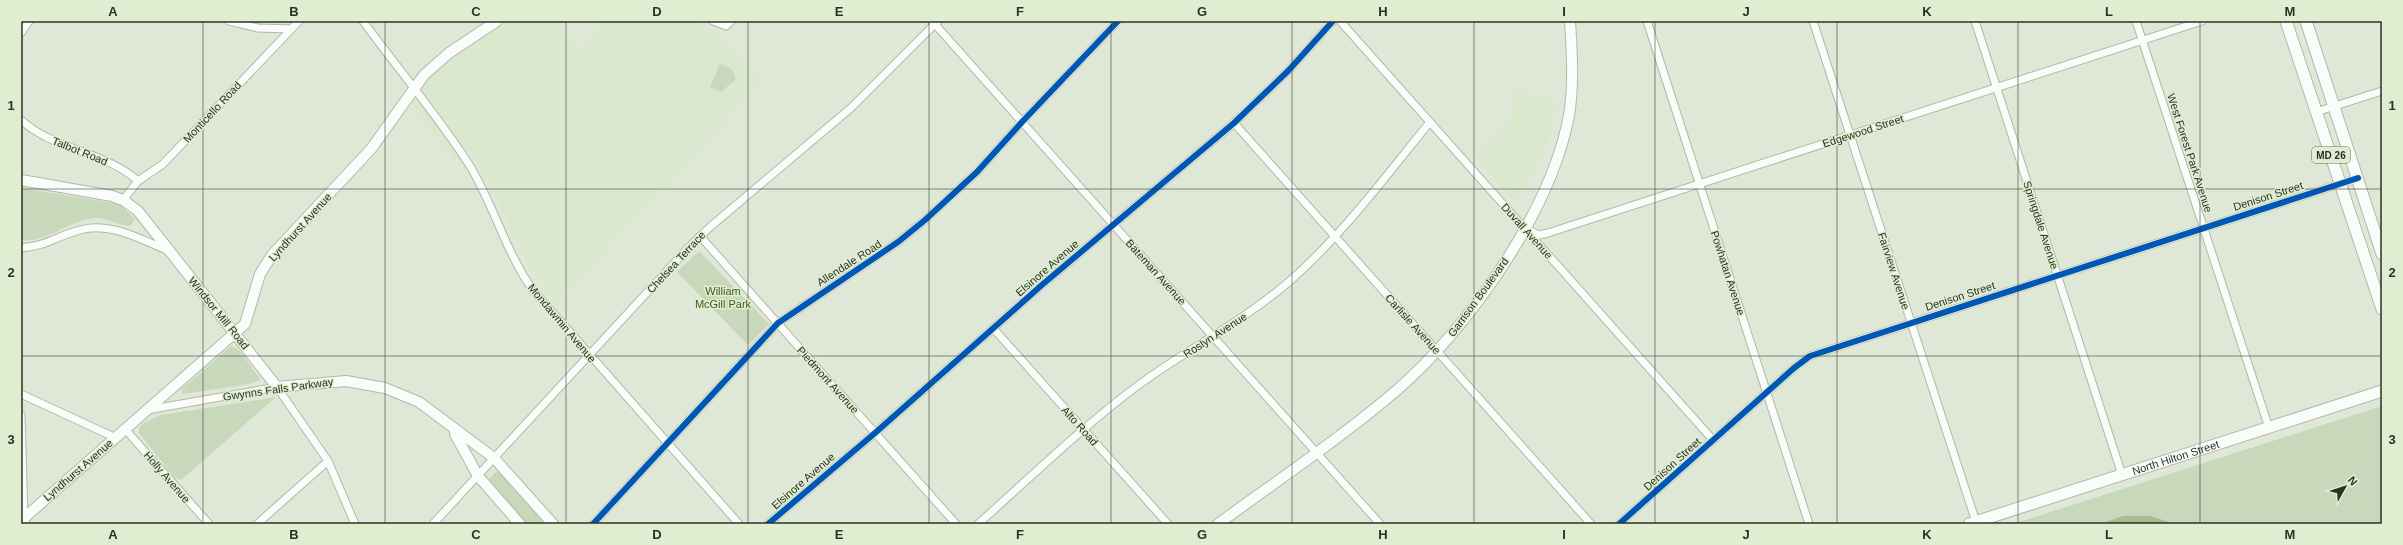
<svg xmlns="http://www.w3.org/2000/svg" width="2403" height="545" font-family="Arial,sans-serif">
	<rect width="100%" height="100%" fill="#dfe8d7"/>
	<g fill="#dae8cd">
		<polygon points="483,21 555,21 581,50 591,41 601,21 687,21 717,34 761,83 555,303 527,263 492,186 470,149 453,161 413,106 399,92 427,61"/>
		<polygon points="1517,89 1556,102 1547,143 1536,170 1517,204 1475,158 1509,124"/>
	</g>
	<g fill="#c8d8ba">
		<polygon points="720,64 732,69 736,79 721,92 710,87"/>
		<path d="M21 188 119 204 135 219 130 226C116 225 103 215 88 219 64 224 46 243 21 240Z"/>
		<polygon points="699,251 769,324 748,345 677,272"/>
		<polygon points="231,346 239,350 261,380 244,385 182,394 182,389"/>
		<polygon points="276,397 181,480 174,477 139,433 139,428 144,423 161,415"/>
		<polygon points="2382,406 2382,524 2013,524"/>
		<polygon points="496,472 500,473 548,524 526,524 492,485 489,479"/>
	</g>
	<polygon fill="#a6bd8e" points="2123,516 2151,516 2174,524 2100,524"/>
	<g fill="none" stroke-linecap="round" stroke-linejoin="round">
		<defs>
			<g id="street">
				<polyline points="229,21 258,28 291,29"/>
				<path d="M363 21C398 69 438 116 470 166 494 206 505 250 532 289L739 524"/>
				<polyline points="713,21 726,26 731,21"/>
				<polyline points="932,21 1380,524"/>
				<polyline points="1340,21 1713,440"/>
				<polyline points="1647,21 1809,524"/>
				<polyline points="1813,21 1976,522"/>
				<polyline points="1975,21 2122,475"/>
				<polyline points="2136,21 2269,428"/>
				<polyline points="21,33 29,21"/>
				<polyline points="2316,112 2382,91"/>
				<path d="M21 120C55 151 105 151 138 181"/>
				<polyline points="1234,123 1591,524"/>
				<polyline points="123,200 138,181 163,164 299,21"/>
				<polyline points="1524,228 1539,235 1548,233 2202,21"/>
				<polyline points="700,236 956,524"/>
				<path d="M21 248C46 246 57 236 80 230 110 221 142 240 169 251"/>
				<polyline points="993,328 1168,524"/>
				<polyline points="21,394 116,438"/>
				<polyline points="147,410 277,387 328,461 355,524"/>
				<polyline points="21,415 24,518"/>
				<polyline points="125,429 209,524"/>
				<polyline points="257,524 328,461"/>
				<polyline points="433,524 690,246 710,227 852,107 938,21"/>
				<polyline points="593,524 778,323 898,242 925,220 977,172 1022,122 1118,21"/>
				<polyline points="768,524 875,433 1043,284 1234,123 1289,70 1333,21"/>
				<path d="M978 524C1031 477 1083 426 1140 384 1189 348 1244 321 1291 280 1343 234 1386 176 1430 122"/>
				<polyline points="1619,524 1794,368 1810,356 2358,178"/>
			</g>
			<g id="secondary">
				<polyline points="21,180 112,196 123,200 138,211 277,387 346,381 385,388 419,402 494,458 553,524"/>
				<polyline points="455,434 478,476 520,524"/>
				<polyline points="24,524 24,518 245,324 260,274 272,255 371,149 424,75 449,53 497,21"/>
				<path d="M1218 524C1278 480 1341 438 1397 390 1469 328 1552 209 1569 115 1574 84 1572 53 1570 21"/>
			</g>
			<g id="primary">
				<polyline points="2286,21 2382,309"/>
				<polyline points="2306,21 2382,254"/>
				<path id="s1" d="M1969 524 2382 391"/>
			</g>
		</defs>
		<use href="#street" stroke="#b1b8ab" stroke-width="9"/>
		<use href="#secondary" stroke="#b1b8ab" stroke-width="12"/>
		<use href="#primary" stroke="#b1b8ab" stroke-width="13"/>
		<use href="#street" stroke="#fafcf9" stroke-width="7"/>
		<use href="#secondary" stroke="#fafcf9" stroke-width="10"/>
		<use href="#primary" stroke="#fafcf9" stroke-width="11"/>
		<defs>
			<g id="cycleway">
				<polyline points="593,524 778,323 898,242 925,220 977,172 1022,122 1118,21"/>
				<polyline points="768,524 875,433 1043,284 1234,123 1289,70 1333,21"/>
				<polyline points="1619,524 1794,368 1810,356 2358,178"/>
			</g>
		</defs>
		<use href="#cycleway" stroke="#dfeed1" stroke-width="8"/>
		<use href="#cycleway" stroke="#0057b8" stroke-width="6"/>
	</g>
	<path fill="none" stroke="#2c3126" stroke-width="1" stroke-opacity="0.55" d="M203 21V524M385 21V524M566 21V524M748 21V524M929 21V524M1111 21V524M1292 21V524M1474 21V524M1655 21V524M1837 21V524M2018 21V524M2200 21V524M21 189H2382M21 356H2382"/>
	<g text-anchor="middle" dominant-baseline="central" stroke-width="3" stroke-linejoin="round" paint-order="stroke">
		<rect fill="#dfeed1" stroke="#626a59" stroke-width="1" x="2312" y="147" width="38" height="16" rx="3"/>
		<g font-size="10" font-weight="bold" fill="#2c3126">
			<text x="2331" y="155">MD 26</text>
		</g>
		<g font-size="11" fill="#2c3126" stroke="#dfeed1">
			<text transform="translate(212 112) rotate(-47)">Monticello Road</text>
			<text transform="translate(1863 131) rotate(-18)">Edgewood Street</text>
			<text transform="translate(80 151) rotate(22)">Talbot Road</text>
			<text transform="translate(2190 153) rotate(72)">West Forest Park Avenue</text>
			<text transform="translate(2268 196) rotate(-18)">Denison Street</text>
			<text transform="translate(2041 225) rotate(72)">Springdale Avenue</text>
			<text transform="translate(300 227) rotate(-48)">Lyndhurst Avenue</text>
			<text transform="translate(1527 231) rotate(48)">Duvall Avenue</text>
			<text transform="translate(676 262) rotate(-47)">Chelsea Terrace</text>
			<text transform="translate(849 263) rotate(-33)">Allendale Road</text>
			<text transform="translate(1047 268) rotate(-41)">Elsinore Avenue</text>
			<text transform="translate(1894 271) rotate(72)">Fairview Avenue</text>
			<text transform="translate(1156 272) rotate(48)">Bateman Avenue</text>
			<text transform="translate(1728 273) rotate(72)">Powhatan Avenue</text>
			<text transform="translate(1960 296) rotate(-18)">Denison Street</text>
			<text transform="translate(1478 297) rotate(-54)">Garrison Boulevard</text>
			<text transform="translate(219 313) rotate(51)">Windsor Mill Road</text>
			<text transform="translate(562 323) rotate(50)">Mondawmin Avenue</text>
			<text transform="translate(1413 324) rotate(48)">Carlisle Avenue</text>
			<text transform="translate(1215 335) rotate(-33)">Roslyn Avenue</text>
			<text transform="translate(828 380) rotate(48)">Piedmont Avenue</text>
			<text transform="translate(278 389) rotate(-8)">Gwynns Falls Parkway</text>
			<text transform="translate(1080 426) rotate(48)">Alto Road</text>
			<text stroke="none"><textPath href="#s1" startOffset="217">North Hilton Street</textPath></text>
			<text transform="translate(1672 464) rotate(-42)">Denison Street</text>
			<text transform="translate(78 470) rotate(-41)">Lyndhurst Avenue</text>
			<text transform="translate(167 477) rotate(49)">Holly Avenue</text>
			<text transform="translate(803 481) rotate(-41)">Elsinore Avenue</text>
		</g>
		<g font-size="11" fill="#3f5919" stroke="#dfeed1">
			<text x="723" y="291">William<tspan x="723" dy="13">McGill Park</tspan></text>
		</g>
	</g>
	<rect width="2403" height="545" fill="none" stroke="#dfeed1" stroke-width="44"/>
	<g transform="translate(2345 487) rotate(51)" stroke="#dfeed1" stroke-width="3" paint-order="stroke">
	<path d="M0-3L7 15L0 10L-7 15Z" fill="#2c3126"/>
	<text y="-6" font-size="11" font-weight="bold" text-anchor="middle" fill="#2c3126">N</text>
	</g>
	<rect x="22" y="22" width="2359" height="501" fill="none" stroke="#2c3126" stroke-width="1.5"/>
	<g font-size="13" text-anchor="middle" font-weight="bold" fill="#2c3126">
		<text x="113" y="16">A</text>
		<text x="294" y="16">B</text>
		<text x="476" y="16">C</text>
		<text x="657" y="16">D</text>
		<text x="839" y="16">E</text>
		<text x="1020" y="16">F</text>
		<text x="1202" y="16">G</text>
		<text x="1383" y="16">H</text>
		<text x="1564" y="16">I</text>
		<text x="1746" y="16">J</text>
		<text x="1927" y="16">K</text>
		<text x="2109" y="16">L</text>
		<text x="2290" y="16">M</text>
		<text x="11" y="110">1</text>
		<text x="2392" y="110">1</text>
		<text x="11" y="277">2</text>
		<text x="2392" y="277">2</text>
		<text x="11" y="444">3</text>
		<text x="2392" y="444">3</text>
		<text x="113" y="539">A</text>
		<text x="294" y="539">B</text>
		<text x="476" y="539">C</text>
		<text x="657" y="539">D</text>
		<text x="839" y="539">E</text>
		<text x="1020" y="539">F</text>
		<text x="1202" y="539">G</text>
		<text x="1383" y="539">H</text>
		<text x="1564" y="539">I</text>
		<text x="1746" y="539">J</text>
		<text x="1927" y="539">K</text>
		<text x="2109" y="539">L</text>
		<text x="2290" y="539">M</text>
	</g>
</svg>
